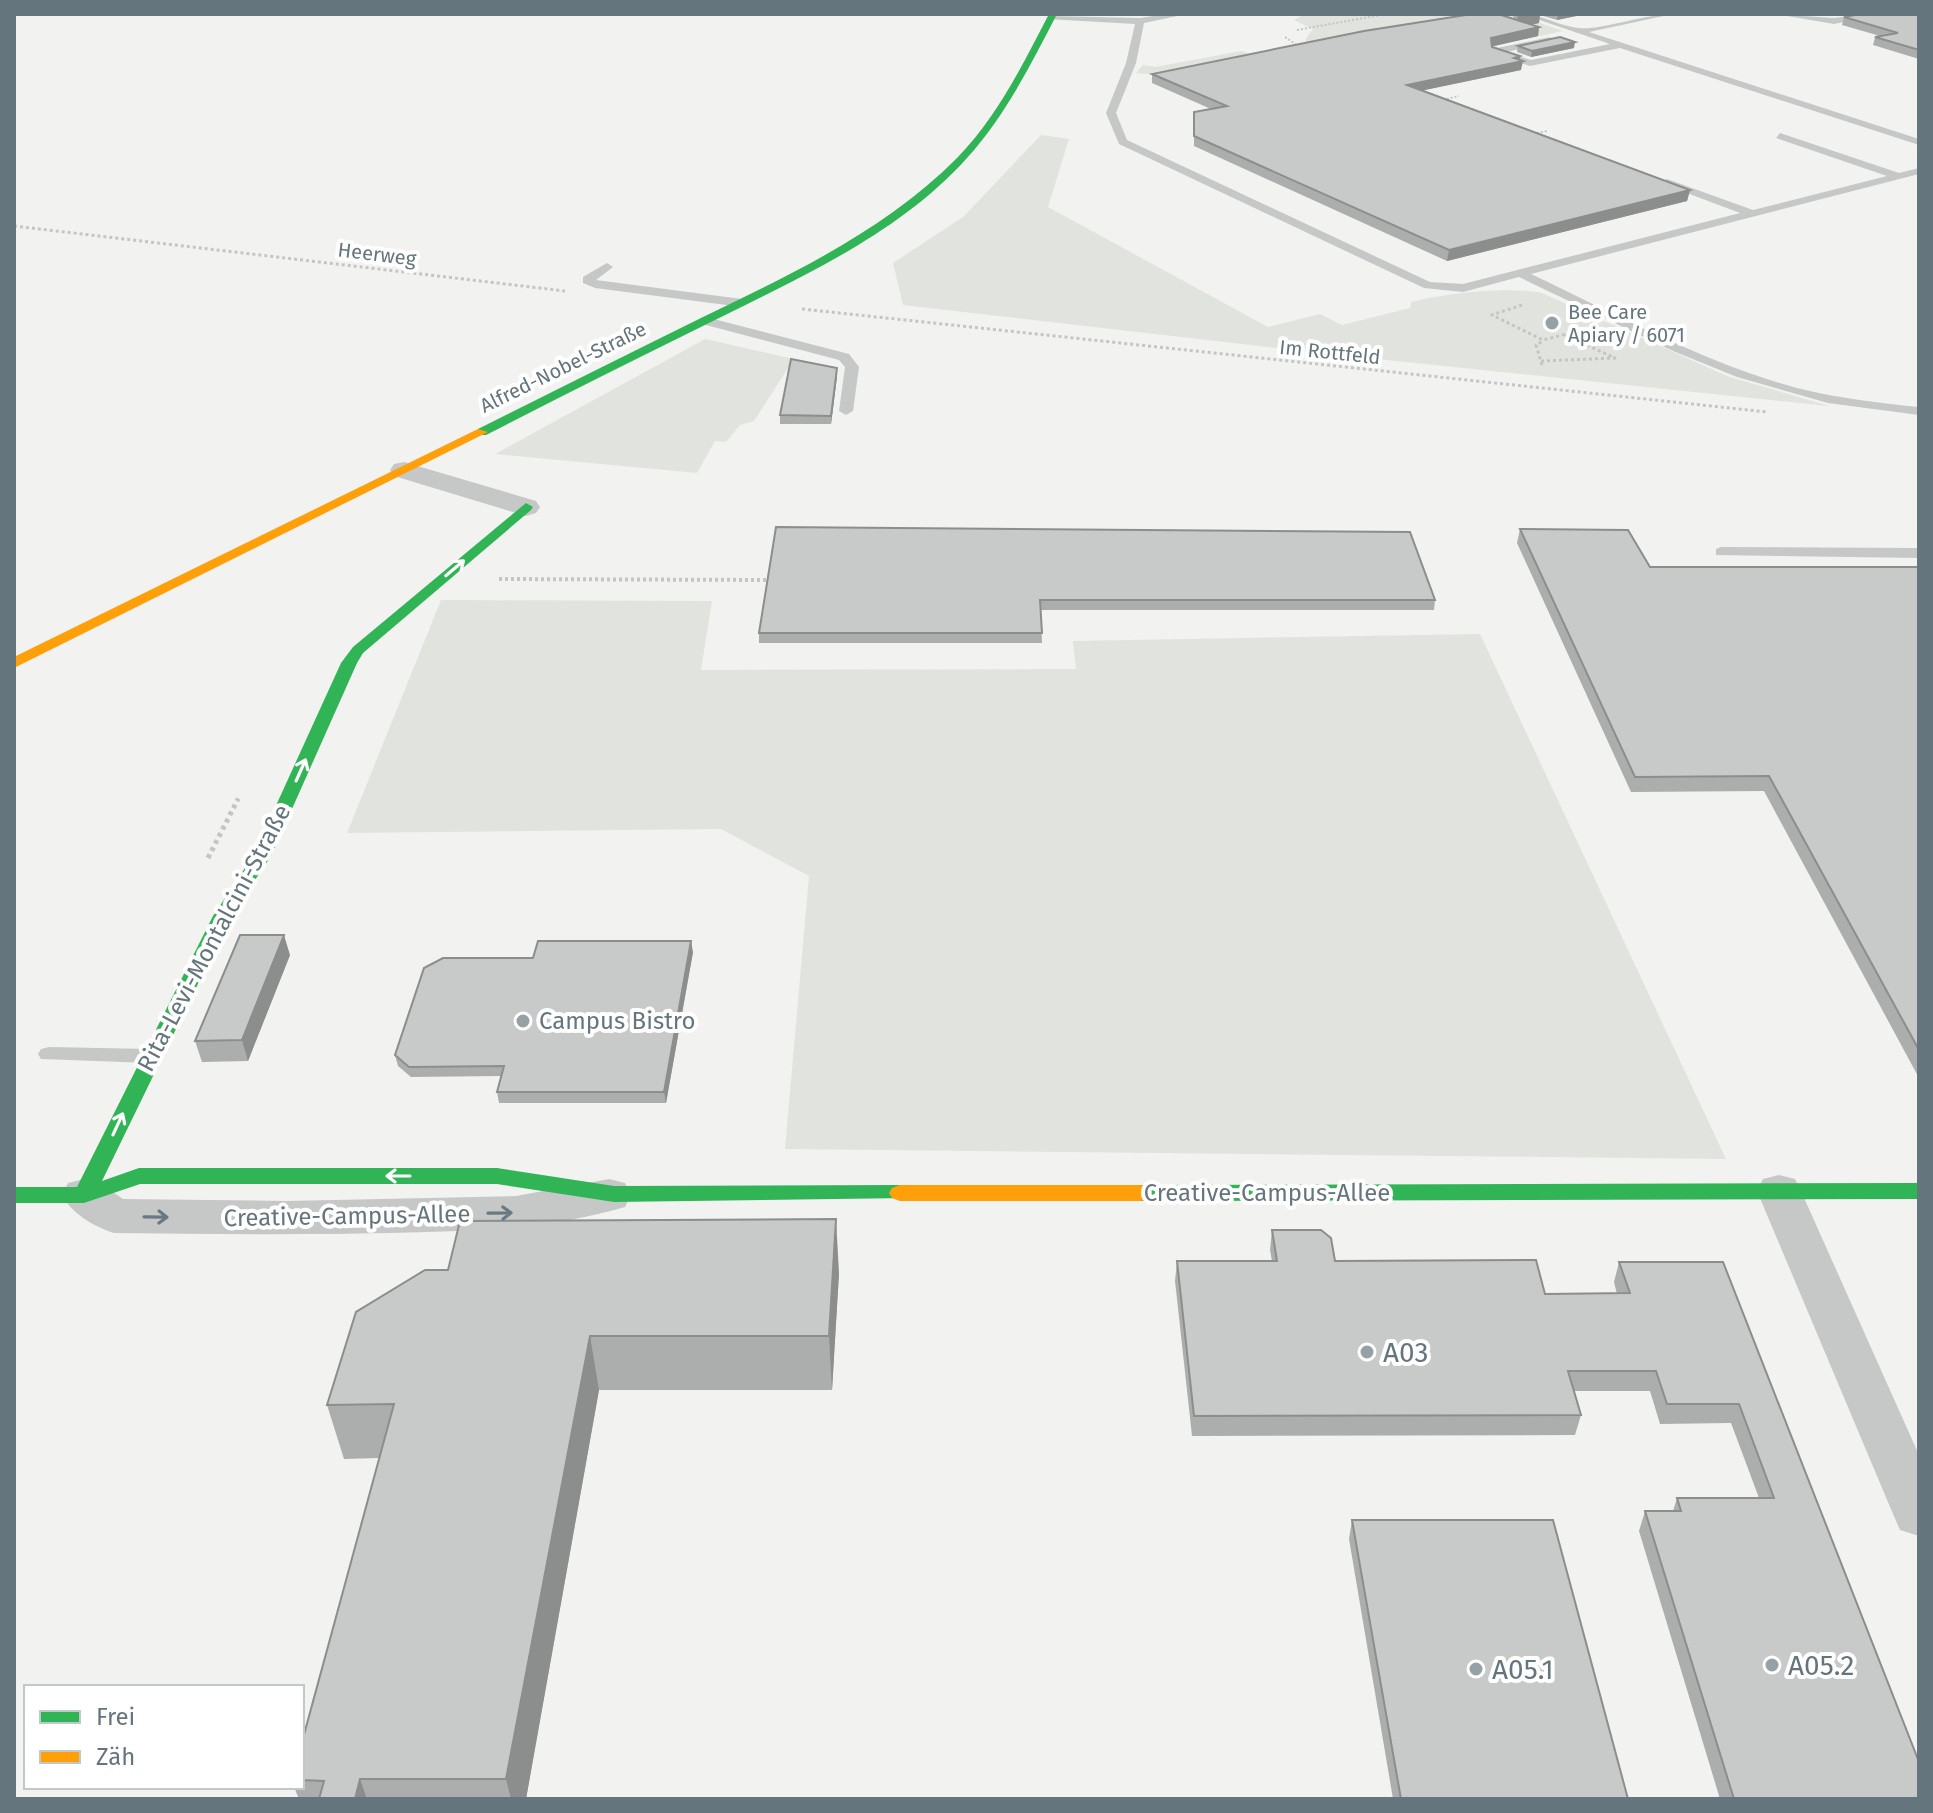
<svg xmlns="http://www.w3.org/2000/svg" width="1933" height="1813" font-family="'Fira Sans',sans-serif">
	<rect width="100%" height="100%" fill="#f2f2f1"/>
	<g fill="#e1e4de">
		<polygon points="1305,14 1515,14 1563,31 1438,59 1305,47 1306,38 1313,29 1294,20"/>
		<polygon points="1241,51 1250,54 1145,74 1136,73 1143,65 1155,67"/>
		<path d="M1041 135 1069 139 1048 207 1268 327 1320 314 1342 325 1410 308 1411 302C1446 293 1508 286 1542 293L1727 376 1829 406 1319 353 903 305 893 263 963 217Z"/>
		<polygon points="705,339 794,359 754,421 740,425 726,442 715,441 697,473 495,454"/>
		<polygon points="441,600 712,601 701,670 1076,669 1073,641 1480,634 1726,1159 785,1149 809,876 721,829 347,833"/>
	</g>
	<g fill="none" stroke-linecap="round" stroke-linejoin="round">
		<g stroke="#c4c5c5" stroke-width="2" stroke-dasharray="2 2" stroke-linecap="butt">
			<polyline points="1417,14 1468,15"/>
			<polyline points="1297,30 1386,14"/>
			<polyline points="1285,37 1301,48"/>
			<polyline points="1439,101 1459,96"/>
			<polyline points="1533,134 1547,131"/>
		</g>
		<g stroke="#c4c5c5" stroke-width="3" stroke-dasharray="3 3" stroke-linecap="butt">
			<polyline points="14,226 565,291"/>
			<polyline points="1522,305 1492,315 1543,340 1578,331"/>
			<polyline points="802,309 1767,412"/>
			<polyline points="1541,361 1615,358 1565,335"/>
			<polyline points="1542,365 1536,345 1543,341"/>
		</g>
		<g stroke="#c4c5c5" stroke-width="4" stroke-dasharray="3 3" stroke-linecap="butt">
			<polyline points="499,579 770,580"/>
			<polyline points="237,801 240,796"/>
		</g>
		<polyline stroke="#c4c5c5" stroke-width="5" stroke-dasharray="4 4" stroke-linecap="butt" points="208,858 238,799"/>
		<g fill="#c6c8c8" fill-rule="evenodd">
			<path d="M1167 14H1187L1144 23 1136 63 1116 113 1127 140 1430 282 1463 284 1740 213 1663 184 1662 182 1667 179 1753 210 1887 176 1776 138 1780 133 1899 173 1919 168V174L1531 274C1618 315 1704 363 1797 388 1837 398 1878 403 1919 407V415L1828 403 1737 377 1673 351 1519 277 1463 292 1424 288 1119 144 1106 113 1126 63 1135 24 1047 19 1051 16 1140 18Z"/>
			<path d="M1522 14C1542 14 1558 26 1578 28 1599 31 1645 14 1673 14L1589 32 1919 139V145L1620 48 1530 66 1492 53V49L1550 37 1553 42 1506 52 1531 60 1610 44Z"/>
			<polygon points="1775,14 1834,18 1866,14 1874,16 1834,24"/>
			<polygon points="607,263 613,267 596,280 742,299 748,303 742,307 595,288 583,283 583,277"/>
			<polygon points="706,317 849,354 859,367 853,411 846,415 839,411 845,367 839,360 702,324 702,318"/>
			<polygon points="1721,547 1919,548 1919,558 1716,555 1716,549"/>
			<polygon points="49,1047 150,1049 158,1051 161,1056 158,1061 150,1063 41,1059 38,1054 41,1049"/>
		</g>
		<g fill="#c6c8c8" fill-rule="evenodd">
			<polygon points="404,462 536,501 540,507 536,513 526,516 394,476 390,470 394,464"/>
			<polygon points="1779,1175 1795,1179 1801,1191 1919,1455 1919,1536 1900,1530 1893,1514 1757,1191 1763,1179"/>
			<path d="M84 1179 100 1183 123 1199 287 1201 516 1196 609 1179 625 1183 631 1195 625 1207C547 1230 469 1231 389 1233 297 1235 206 1234 114 1233 93 1226 72 1214 62 1195L68 1183Z"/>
		</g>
		<g fill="#30b455" fill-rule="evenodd">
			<path d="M1049 14H1057C1031 64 1006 115 967 158 899 234 799 278 709 323 634 360 560 397 486 435H478V429C552 392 626 355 701 318 792 274 886 230 958 157 997 117 1023 64 1049 14Z"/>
			<polygon points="526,503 533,507 531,510 363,653 357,663 271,856 231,916 102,1181 139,1168 497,1168 614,1186 900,1185 908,1188 911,1193 908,1198 614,1202 497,1184 140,1184 84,1203 14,1203 14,1187 77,1187 213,916 253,856 341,663 353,647"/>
			<polygon points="1919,1183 1919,1199 1141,1201 1133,1198 1130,1193 1133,1188 1141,1185"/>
		</g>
		<g fill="#ff9f0a" fill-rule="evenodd">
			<polygon points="478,429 488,432 14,668 14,657"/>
			<polygon points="900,1185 1141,1185 1149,1188 1152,1193 1149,1198 1141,1201 900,1201 892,1198 889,1193 892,1188"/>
		</g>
	</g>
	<g fill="#acaeae">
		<polygon points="1513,14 1586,14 1557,20 1540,15 1539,23 1531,25 1539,27 1538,36 1492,46 1520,56 1521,70 1423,90 1690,190 1687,201 1447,261 1194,146 1194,112 1211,109 1152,83 1152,74 1514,19"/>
		<polygon points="1919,14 1919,59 1873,45 1875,37 1880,36 1842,25 1844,17"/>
		<polygon points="1518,46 1574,48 1531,57 1517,52"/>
		<polygon points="837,368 837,376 831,424 780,424 780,415"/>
		<polygon points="776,527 1435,600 1434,610 1041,610 1042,643 759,643 759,633"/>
		<polygon points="1520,529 1650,567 1919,567 1919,1078 1764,791 1631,792 1517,543"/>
		<polygon points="693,952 666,1103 499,1103 497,1092 501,1076 411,1077 398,1066 395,1055 533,958"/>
		<polygon points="290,955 248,1061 202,1062 195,1041"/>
		<polygon points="1272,1230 1335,1261 1545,1294 1617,1294 1614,1282 1619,1262 1723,1262 1919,1799 1720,1799 1639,1531 1645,1511 1673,1511 1677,1498 1759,1498 1731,1423 1660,1424 1650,1391 1574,1391 1581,1415 1575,1435 1192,1436 1175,1281 1177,1261 1272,1261 1270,1250"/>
		<polygon points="839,1273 832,1390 599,1390 526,1799 299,1799 294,1787 302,1787 302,1742 379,1458 344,1459 327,1405 356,1312"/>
		<polygon points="1352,1520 1628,1799 1393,1799 1349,1539"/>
	</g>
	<g fill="#8c8d8d">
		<polygon points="1518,14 1540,14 1539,23 1516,28"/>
		<polygon points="1558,14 1586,14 1557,20"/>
		<polygon points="1539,27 1538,36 1490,47 1491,38"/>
		<polygon points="1575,42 1574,48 1531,57 1532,51"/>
		<polygon points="1520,56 1519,62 1523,61 1521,70 1406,94 1407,85"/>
		<polygon points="1690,190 1687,201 1447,261 1449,250"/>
		<polygon points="837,368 837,376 831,424 831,416"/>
		<polygon points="284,935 290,955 248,1061 242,1040"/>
		<polygon points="691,941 693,952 666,1103 664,1092"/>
		<polygon points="836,1219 839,1273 832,1390 829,1336"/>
		<polygon points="590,1336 599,1390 526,1799 511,1799 506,1779"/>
		<polygon points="360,1779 367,1799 355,1799"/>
	</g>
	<g fill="#c8caca" stroke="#8c8d8d" stroke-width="2">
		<polygon points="1472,14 1498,14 1539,27 1491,38 1492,47 1520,56 1514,58 1523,61 1407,85 1690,190 1449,250 1194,136 1194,112 1227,106 1152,74 1364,31"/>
		<polygon points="1860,14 1919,14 1919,50 1875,37 1898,33 1844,17"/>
		<polygon points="1560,37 1575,42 1532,51 1518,46"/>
		<polygon points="791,359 837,368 831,416 780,415"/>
		<polygon points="776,527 1410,532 1435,600 1040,600 1042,633 759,633"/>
		<polygon points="1520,529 1628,530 1650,567 1919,567 1919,1050 1769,776 1635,777"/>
		<polygon points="240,935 284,935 242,1040 195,1041"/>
		<polygon points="538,941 691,941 664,1092 497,1092 504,1066 409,1067 395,1055 424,968 443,958 533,958"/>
		<polygon points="836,1219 829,1336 590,1336 506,1779 360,1779 355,1799 319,1799 324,1781 302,1780 302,1742 394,1404 327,1405 356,1312 425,1270 448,1270 460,1221"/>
		<polygon points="1272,1230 1321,1230 1331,1238 1335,1261 1536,1260 1545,1294 1630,1293 1619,1262 1723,1262 1919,1762 1919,1799 1734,1799 1645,1511 1681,1511 1677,1498 1774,1498 1739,1404 1667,1404 1656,1371 1568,1371 1581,1415 1194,1416 1177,1261 1277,1261"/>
		<polygon points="1352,1520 1553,1520 1628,1799 1401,1799"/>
	</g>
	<defs><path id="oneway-shaft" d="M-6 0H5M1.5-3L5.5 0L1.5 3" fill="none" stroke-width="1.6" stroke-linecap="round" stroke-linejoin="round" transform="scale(2)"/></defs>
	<g stroke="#fff">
		<use href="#oneway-shaft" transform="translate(455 568) rotate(-40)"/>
		<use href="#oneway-shaft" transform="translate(301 770) rotate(-66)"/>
		<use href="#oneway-shaft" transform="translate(118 1124) rotate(-65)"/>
		<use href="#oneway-shaft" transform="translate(398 1176) rotate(180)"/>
	</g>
	<g stroke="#6a7981">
		<use href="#oneway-shaft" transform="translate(500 1213) rotate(-1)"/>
		<use href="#oneway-shaft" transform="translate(156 1217) rotate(1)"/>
	</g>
	<g fill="#96a1a6" stroke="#fff" stroke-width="3">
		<circle cx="1552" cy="323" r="8"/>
		<circle cx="523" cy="1021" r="8"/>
		<circle cx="1367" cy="1352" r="8"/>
		<circle cx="1772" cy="1665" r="8"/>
		<circle cx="1476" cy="1669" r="8"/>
	</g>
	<g text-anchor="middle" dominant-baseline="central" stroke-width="8" stroke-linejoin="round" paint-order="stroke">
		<g font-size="20" fill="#65757d" stroke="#fff">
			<text transform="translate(377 254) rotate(7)">Heerweg</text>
			<text transform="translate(1330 352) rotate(6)">Im Rottfeld</text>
			<text transform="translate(563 367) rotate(-26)">Alfred-Nobel-Straße</text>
		</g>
		<g font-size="20" fill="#65757d" stroke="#fff" text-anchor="start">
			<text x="1568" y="312">Bee Care<tspan x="1568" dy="23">Apiary / 6071</tspan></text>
		</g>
		<g font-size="24" fill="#65757d" stroke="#fff">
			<text transform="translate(214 938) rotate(-62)">Rita-Levi-Montalcini-Straße</text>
			<text x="1267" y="1193">Creative-Campus-Allee</text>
			<text transform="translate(347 1216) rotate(-1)">Creative-Campus-Allee</text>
		</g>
		<g font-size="24" fill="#65757d" stroke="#fff" text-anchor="start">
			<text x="539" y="1021">Campus Bistro</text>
		</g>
		<g font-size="28" fill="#65757d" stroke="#fff" text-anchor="start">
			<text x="1383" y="1352">A03</text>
			<text x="1788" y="1665">A05.2</text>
			<text x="1492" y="1669">A05.1</text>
		</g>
	</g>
	<rect width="1933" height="1813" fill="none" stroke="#65757d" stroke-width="32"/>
	<rect x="24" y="1685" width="280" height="104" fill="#ffffff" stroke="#c1c8cb" stroke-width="2"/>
	<rect x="40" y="1711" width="40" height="12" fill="#30b455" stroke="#c1c8cb" stroke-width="2"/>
	<text x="96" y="1725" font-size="24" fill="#65757d">Frei</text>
	<rect x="40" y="1751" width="40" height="12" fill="#ff9f0a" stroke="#c1c8cb" stroke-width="2"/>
	<text x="96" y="1765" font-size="24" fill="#65757d">Zäh</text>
</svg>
